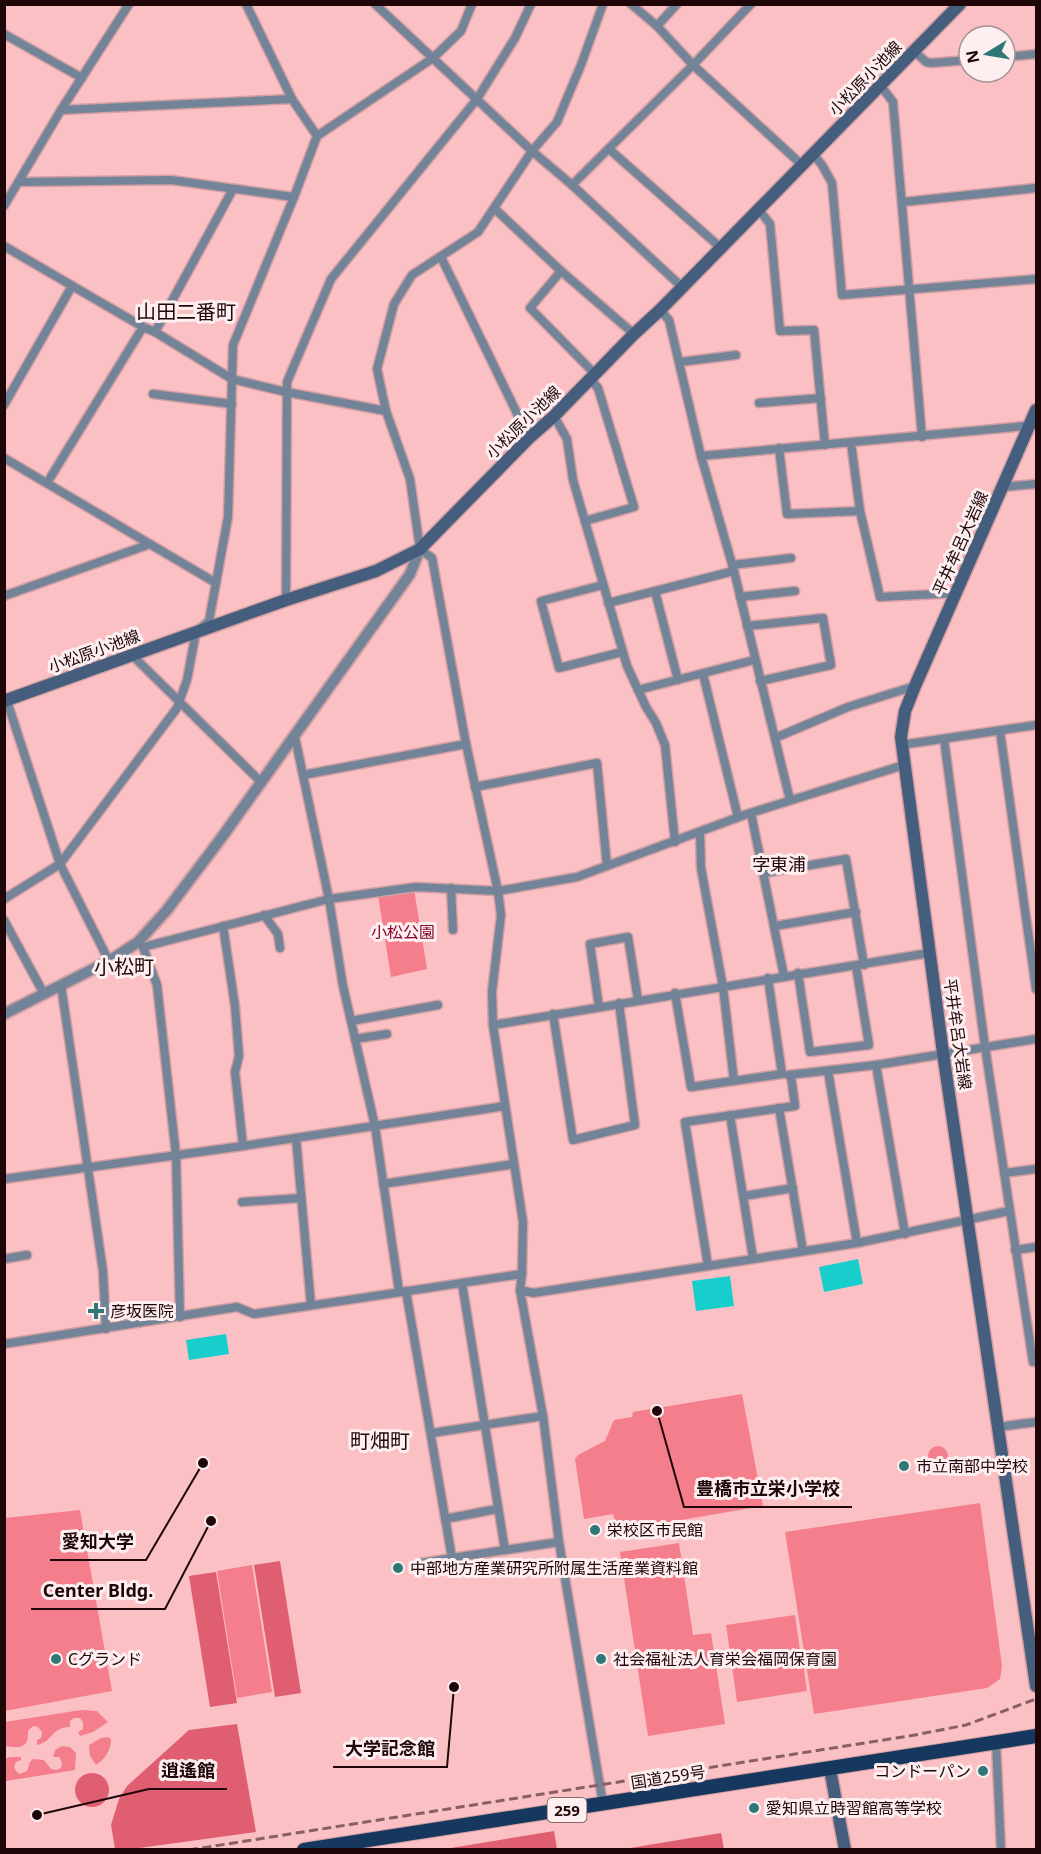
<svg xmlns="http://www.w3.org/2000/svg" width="1041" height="1854" font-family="'Noto Sans','Noto Sans JP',sans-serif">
	<rect width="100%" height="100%" fill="#fac0c4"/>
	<g fill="#f47e8c">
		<polygon points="414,889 427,969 391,977 378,895"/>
		<polygon points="742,1394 763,1506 617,1531 613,1514 584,1519 575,1459 578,1455 605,1441 614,1420 632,1417 633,1412"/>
		<circle cx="938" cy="1456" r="10"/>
		<polygon points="980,1503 1002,1666 1000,1679 987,1688 814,1714 785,1532"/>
		<polygon points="80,1510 112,1691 5,1711 5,1518"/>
		<polygon points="679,1543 693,1635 711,1633 725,1724 648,1736 620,1552"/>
		<polygon points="252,1565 272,1692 237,1698 217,1571"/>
		<polygon points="795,1615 800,1650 731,1660 726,1625"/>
		<polygon points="802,1656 807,1691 737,1702 732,1666"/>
		<path d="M81 1710 97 1711 108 1722 93 1732 80 1736 78 1732 83 1729V1722L80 1718H74L70 1721V1727C51 1727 53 1742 37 1745V1740L41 1738 42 1732 38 1727 33 1726 28 1731C29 1749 20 1748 5 1746V1722Z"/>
		<path d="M108 1737 111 1739C111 1750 105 1759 96 1765L90 1756 89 1745 101 1738Z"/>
		<polygon points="62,1746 70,1747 76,1753 75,1770 6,1781 5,1759 10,1757 21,1757 21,1760 16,1762 14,1767 16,1771 20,1774 27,1771 30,1762 33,1759 44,1760 51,1769 57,1770 61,1768 62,1762 59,1757 53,1757 55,1750"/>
	</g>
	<g fill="#df5e71">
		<polygon points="280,1561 301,1693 275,1697 254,1565"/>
		<polygon points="216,1572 237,1703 210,1707 189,1576"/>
		<polygon points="237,1724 256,1832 132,1849 115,1849 111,1825 119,1799 127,1786 189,1730"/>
		<circle cx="92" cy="1790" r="17"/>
		<polygon points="554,1831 557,1849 445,1849"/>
		<polygon points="721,1833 724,1849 624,1849"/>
	</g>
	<g fill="#18cecd">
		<polygon points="858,1259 863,1284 824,1292 819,1267"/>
		<polygon points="730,1276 734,1306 696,1311 692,1281"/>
		<polygon points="226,1334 229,1354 189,1360 186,1340"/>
	</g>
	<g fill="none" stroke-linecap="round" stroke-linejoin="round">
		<defs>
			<g id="minor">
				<polyline points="246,4 292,99 317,136"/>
				<polyline points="375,4 532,151 572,185 682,287"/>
				<polyline points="631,4 657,26 693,65 802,165"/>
				<polyline points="657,26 677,4"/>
				<polyline points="4,34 82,78"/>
				<polyline points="914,51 926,62 931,63 969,60"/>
				<polyline points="1005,57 1036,54"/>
				<polyline points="881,86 893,102 922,437"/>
				<polyline points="61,110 292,99"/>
				<polyline points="609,149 721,248"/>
				<polyline points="813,154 822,165 832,183 842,295 1036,279"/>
				<polyline points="20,182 171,180 294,197"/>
				<polyline points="572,185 693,65 751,4"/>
				<polyline points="903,202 1036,188"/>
				<polyline points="4,206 61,110 129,4"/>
				<polyline points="495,209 561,271 634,334"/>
				<polyline points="759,210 770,224 780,331 814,330 825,445"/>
				<polyline points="4,246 143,327 155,332 232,379 286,392 386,411"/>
				<polyline points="441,257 529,438"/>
				<polyline points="561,271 530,308 595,374"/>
				<polyline points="660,310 669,320 701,456 734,571 790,800"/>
				<polyline points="155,332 233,189"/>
				<polyline points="680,362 736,355"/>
				<polyline points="153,394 232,404"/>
				<polyline points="759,403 821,398"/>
				<polyline points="4,405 72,286"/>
				<polyline points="554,416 567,439 573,480 627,666 646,707 656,723 665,745 675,842"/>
				<polyline points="851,443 860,511 880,597 956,593"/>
				<polyline points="779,448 787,514 860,511"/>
				<polyline points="701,456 1036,425"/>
				<polyline points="4,458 216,583"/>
				<polyline points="47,483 143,327"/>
				<polyline points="1003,487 1036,484"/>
				<polyline points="585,521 634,507 598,388 590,379"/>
				<polyline points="732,565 791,558"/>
				<polyline points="603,585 541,601 559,668 622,652"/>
				<polyline points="655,591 678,680"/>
				<polyline points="4,596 150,544"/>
				<polyline points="740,597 795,591"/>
				<polyline points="286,600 287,382 331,279 477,99 515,38 531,4"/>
				<polyline points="608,603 734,571"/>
				<polyline points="747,626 823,618 831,665 760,681"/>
				<polyline points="132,655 262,783"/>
				<polyline points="703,674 738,817"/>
				<polyline points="638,690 754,660"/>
				<polyline points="6,698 60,864 109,961"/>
				<polyline points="1000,731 1036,989"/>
				<polyline points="295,737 329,899 343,986 375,1126 399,1291"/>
				<polyline points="775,738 848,707 915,686"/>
				<polyline points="944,739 985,1047 1033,1362 1036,1362"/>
				<polyline points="901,745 1036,725"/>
				<polyline points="303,775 466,744"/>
				<polyline points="475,787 597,763 607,866"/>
				<polyline points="751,813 784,976"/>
				<polyline points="700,833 701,868 723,987 734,1081"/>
				<polyline points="764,873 846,859 864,965"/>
				<polyline points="451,888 453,930"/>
				<polyline points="4,899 60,864 177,708 187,680 196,632 209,621 228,517 233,345 294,197 317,136 433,58 461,31 472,4"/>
				<polyline points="264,915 278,934 280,948"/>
				<polyline points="4,920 44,994"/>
				<polyline points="223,926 235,1006 239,1056 235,1072 243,1146"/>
				<polyline points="775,926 856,912"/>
				<polyline points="140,944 143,947 157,985 176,1155 180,1317"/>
				<polyline points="143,947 329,899 416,887 498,891 577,877 747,814 904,765"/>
				<polyline points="798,973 810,1052 869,1045 856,966"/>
				<polyline points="61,985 103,1271 106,1329"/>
				<polyline points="675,993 691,1087 782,1074 768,978"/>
				<polyline points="599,1007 590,944 628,937 638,1000"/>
				<polyline points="553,1014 573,1140 635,1125 619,1003"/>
				<polyline points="351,1021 438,1005"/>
				<polyline points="493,1025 929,953"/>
				<polyline points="355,1039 387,1034"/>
				<polyline points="876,1065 905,1234"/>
				<polyline points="828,1071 857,1243"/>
				<polyline points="788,1075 876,1065 1036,1039"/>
				<polyline points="779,1108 803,1251"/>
				<polyline points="730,1115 753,1258"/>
				<polyline points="296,1138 311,1305"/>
				<polyline points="1004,1173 1036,1169"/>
				<polyline points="4,1179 243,1146 505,1106"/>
				<polyline points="383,1184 514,1164"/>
				<polyline points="744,1196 793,1188"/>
				<polyline points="242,1202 301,1198"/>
				<polyline points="1015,1250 1036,1247"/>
				<polyline points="4,1259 27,1255"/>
				<polyline points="708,1266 685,1122 795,1106 791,1076"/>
				<polyline points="522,1274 523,1222 493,1025 492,992 501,915 498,891 466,744 432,558 420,549 410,479 386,411 377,369 394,304 412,275 478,232 532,151 557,122 581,65 603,4"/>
				<polyline points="462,1283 505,1550"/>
				<polyline points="520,1290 543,1416 559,1542 603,1804"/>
				<polyline points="406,1291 452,1558 559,1542"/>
				<polyline points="4,1344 237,1307 254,1314 522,1274 520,1290 533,1293 857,1243 1009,1211"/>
				<polyline points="998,1427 1036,1422"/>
				<polyline points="432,1433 543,1416"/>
				<polyline points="445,1519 497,1509"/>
				<polyline points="421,1563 452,1558"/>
				<polyline points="996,1742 1001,1850"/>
			</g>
			<polyline id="tertiary" points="4,1014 109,961 138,942 167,910 222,837 410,574 420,549"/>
			<g id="secondary">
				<polyline points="1036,410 915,686 905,711 901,737 943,1053 1036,1686"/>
				<polyline points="4,701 286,600 376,571 420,549 529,438 554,416 634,334 660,310 960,4"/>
				<polyline points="830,1769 845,1850"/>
			</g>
			<polyline id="trunk" points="304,1850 1036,1736"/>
		</defs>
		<use href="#minor" stroke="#d29fa2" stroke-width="11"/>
		<use href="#tertiary" stroke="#d29fa2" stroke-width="14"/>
		<use href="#secondary" stroke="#d29fa2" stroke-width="15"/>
		<use href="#trunk" stroke="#d29fa2" stroke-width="16"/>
		<use href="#minor" stroke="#738499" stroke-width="8"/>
		<use href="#tertiary" stroke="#738499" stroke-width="10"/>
		<use href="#secondary" stroke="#465e7d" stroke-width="12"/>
		<use href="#trunk" stroke="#16385e" stroke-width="14"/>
		<polyline stroke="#885f63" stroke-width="3" stroke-dasharray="9 4.5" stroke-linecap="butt" points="189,1850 915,1735 966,1725 1036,1699"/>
	</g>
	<g fill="#2e7877" stroke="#fdeeef" stroke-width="2">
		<path d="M93 1302h6v6h6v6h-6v6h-6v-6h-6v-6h6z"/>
		<circle cx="904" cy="1466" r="6"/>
		<circle cx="595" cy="1530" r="6"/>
		<circle cx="398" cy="1568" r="6"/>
		<circle cx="56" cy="1659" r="6"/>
		<circle cx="601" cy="1659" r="6"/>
		<circle cx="983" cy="1771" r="6"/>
		<circle cx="754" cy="1808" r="6"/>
	</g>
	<g text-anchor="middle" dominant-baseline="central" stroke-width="6" stroke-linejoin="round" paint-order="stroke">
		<rect fill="#fdeeef" stroke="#614c4e" stroke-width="1.5" x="547.5" y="1798" width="39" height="24" rx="4.5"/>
		<g font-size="15" font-weight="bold" fill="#1e0609">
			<text x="567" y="1810">259</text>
		</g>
		<g font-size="16" fill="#1e0609" stroke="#fdeeef">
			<text transform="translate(865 78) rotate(-46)">小松原小池線</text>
			<text transform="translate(523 422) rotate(-44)">小松原小池線</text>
			<text transform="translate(960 543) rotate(-66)">平井牟呂大岩線</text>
			<text transform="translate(94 651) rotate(-20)">小松原小池線</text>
			<text transform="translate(958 1034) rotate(82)">平井牟呂大岩線</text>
			<text transform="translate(668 1777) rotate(-9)">国道259号</text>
		</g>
		<g font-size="16" fill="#84052c" stroke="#fdeeef">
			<text x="403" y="932">小松公園</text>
		</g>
		<g font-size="16" fill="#1e0609" stroke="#fdeeef" text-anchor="start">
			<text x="110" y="1311">彦坂医院</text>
			<text x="916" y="1466">市立南部中学校</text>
			<text x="607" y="1530">栄校区市民館</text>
			<text x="410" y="1568">中部地方産業研究所附属生活産業資料館</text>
			<text x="68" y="1659">Cグランド</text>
			<text x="613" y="1659">社会福祉法人育栄会福岡保育園</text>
			<text x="971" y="1771" text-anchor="end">コンドーパン</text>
			<text x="766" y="1808">愛知県立時習館高等学校</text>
		</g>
		<g font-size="18" fill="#1e0609" stroke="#fdeeef">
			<text x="779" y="864">字東浦</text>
		</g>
		<g font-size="20" fill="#1e0609" stroke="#fdeeef">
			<text x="186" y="311">山田二番町</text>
			<text x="124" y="966">小松町</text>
			<text x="380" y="1440">町畑町</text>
		</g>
	</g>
	<path fill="none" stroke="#1e0609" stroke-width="2" d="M657 1411L684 1507H852M203 1463L146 1560H50M211 1521L165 1609H31M454 1687L447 1767H333M37 1815L149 1789H227"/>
	<g fill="#1e0609" stroke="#fdeeef" stroke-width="2">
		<circle cx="657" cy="1411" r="6"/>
		<circle cx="203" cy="1463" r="6"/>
		<circle cx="211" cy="1521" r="6"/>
		<circle cx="454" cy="1687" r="6"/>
		<circle cx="37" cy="1815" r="6"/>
	</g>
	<g font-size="18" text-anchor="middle" font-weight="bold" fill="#1e0609" stroke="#fdeeef" stroke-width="6" stroke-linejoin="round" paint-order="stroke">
		<text x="768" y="1495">豊橋市立栄小学校</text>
		<text x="98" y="1548">愛知大学</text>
		<text x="98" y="1597">Center Bldg.</text>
		<text x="390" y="1755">大学記念館</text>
		<text x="188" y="1777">逍遙館</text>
	</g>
	<rect width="1041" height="1854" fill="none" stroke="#1e0609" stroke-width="12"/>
	<g transform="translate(987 54) rotate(259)"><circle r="28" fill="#fdeeef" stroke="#a49193" stroke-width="1.5"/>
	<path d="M0-4.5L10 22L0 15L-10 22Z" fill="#2e7877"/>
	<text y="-9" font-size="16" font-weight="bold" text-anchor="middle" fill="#1e0609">N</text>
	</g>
</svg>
